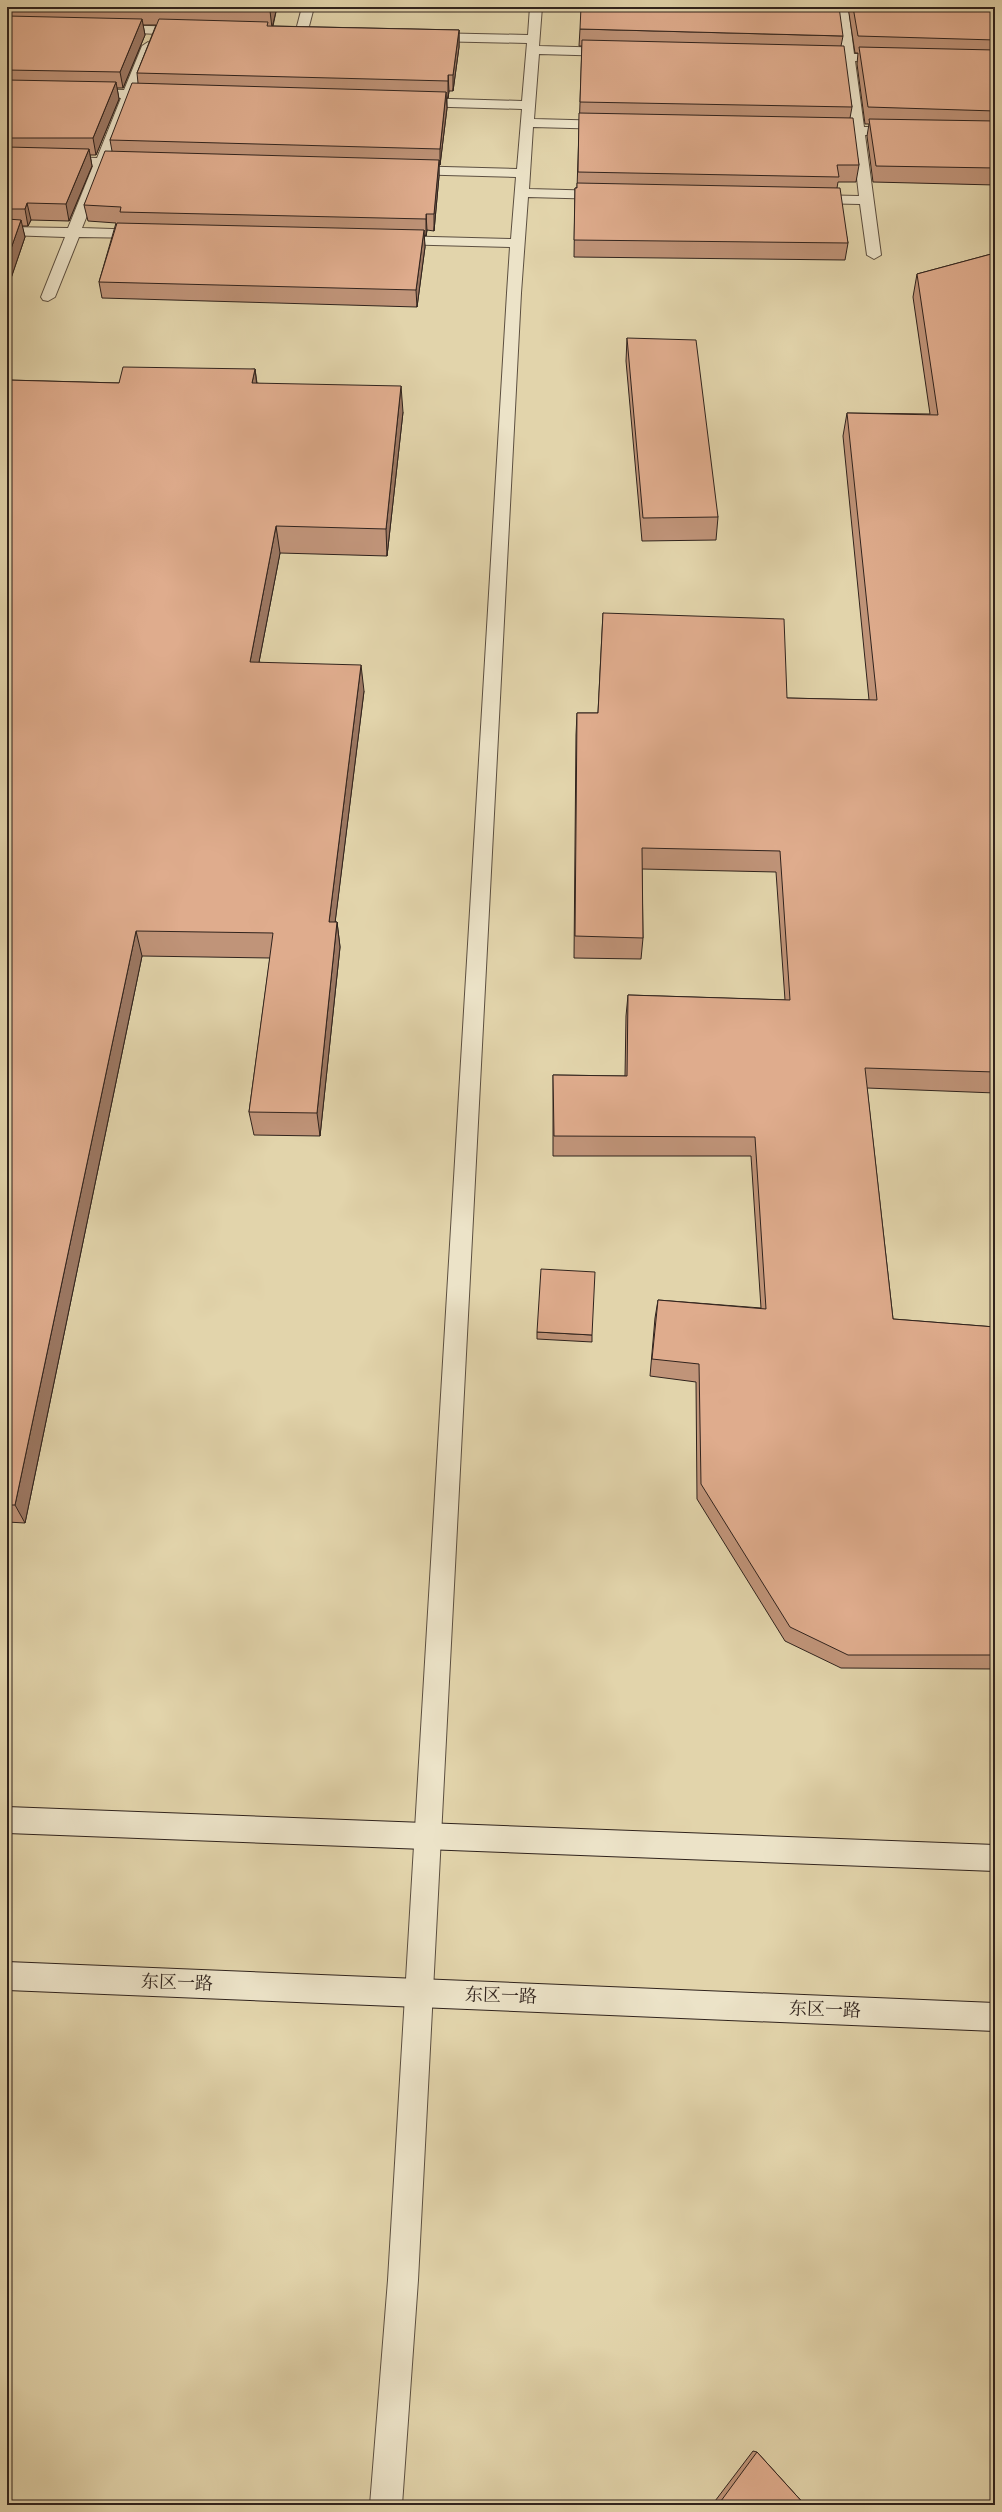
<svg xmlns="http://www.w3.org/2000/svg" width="1002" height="2512" font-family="'Libre Bodoni','Noto Serif SC',serif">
	<rect width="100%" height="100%" fill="#e2d4ab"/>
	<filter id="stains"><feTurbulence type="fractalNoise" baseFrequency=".005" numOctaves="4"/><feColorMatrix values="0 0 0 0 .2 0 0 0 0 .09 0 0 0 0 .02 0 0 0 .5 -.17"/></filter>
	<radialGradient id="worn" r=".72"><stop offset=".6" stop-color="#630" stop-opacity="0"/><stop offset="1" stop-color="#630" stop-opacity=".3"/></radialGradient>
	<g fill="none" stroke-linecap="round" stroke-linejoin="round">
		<defs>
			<g id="minor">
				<polygon points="302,7 314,7 307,34 301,38 295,34"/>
				<polygon points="530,7 542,7 539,46 612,48 618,52 612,56 539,54 534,119 608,121 615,125 608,129 533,127 529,189 603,191 610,195 603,199 528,197 521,293 514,297 507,293 510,247 395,244 388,240 395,236 511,239 516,177 408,174 401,170 408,166 517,169 522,109 416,106 409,102 416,98 522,101 527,43 430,41 424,37 430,33 528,35"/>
				<polygon points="836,7 848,7 854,54 888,54 894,58 888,62 855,61 864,127 898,127 905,131 898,135 865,135 881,255 874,259 867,255 860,204 812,203 805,199 812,195 859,196 852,134 824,134 817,130 824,126 851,126 843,61 816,61 810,57 816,53 842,54"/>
				<polygon points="114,25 184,27 190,31 184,35 110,32 108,29"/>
				<polygon points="148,42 154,46 137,90 158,91 165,95 158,99 134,98 110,158 130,159 137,163 130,167 107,166 82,228 142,230 149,234 142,238 79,237 55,297 48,301 43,300 41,297 65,237 7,235 7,227 68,228 93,166 7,163 7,155 97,158 121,98 88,97 81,93 88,89 124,90 142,46"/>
			</g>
			<polygon id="tertiary" points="514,289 521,293 418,2280 402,2505 370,2505 388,2280 507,293"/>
			<g id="secondary">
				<polygon points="7,1807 995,1845 995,1871 7,1833"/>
				<polygon points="7,1962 995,2003 995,2031 7,1990"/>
			</g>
		</defs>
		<use href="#minor" stroke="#5c4f40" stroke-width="2"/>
		<use href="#tertiary" stroke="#5c4f40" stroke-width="2"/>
		<use href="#secondary" stroke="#30231d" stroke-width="2"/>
		<use href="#minor" fill="#ece3c8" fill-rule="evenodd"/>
		<use href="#tertiary" fill="#ece3c8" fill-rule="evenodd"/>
		<use href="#secondary" fill="#ece3c8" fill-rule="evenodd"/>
	</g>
	<g fill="#c09479" stroke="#30231d">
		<polygon points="7,7 277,7 273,26 459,30 459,47 453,91 449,91 448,98 447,98 447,108 440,165 439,165 439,176 434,231 427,230 426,236 424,235 425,247 417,307 102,298 99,282 116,223 88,221 84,205 112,151 110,140 138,83 137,73 156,25 143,25 145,35 123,88 117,88 119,99 96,155 90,155 92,166 69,221 31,220 28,226 22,226 25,237 7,290"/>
		<polygon points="848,7 995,7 995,185 873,182 867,136 869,124 865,124 857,64 858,53 855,53"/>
		<polygon points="580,29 843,36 841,46 852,107 850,118 859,165 856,182 838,182 837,188 848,243 845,260 574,257 575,188 577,188 582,46 579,46"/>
		<polygon points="995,253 995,1093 867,1088 893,1319 995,1327 995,1669 841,1668 785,1641 697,1499 696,1382 650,1376 655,1318 658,1300 761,1308 751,1156 553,1156 553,1075 625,1076 626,1016 628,995 785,1000 776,872 642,869 643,938 641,959 574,958 576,735 577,713 598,713 603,613 787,698 869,700 843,436 847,413 930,414 913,297 917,274"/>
		<polygon points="627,338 718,517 716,540 642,541 626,361"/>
		<polygon points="255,369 257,383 403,412 387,556 280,553 259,662 364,691 335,922 337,922 340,947 320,1136 254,1135 249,1112 270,958 142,956 25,1523 7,1522 7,380 119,383"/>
		<polygon points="537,1332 592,1335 592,1342 537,1339"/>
		<polygon points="753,2451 757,2452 805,2505 712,2505"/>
	</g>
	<g fill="#9c7863" stroke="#30231d">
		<polygon points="271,7 277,7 272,28 270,11"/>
		<polygon points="142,19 145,35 123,88 120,72"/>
		<polygon points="459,30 459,47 453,91 453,75"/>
		<polygon points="448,75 449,91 448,98"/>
		<polygon points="116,82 119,99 96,155 93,138"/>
		<polygon points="446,92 447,108 440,165 440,149"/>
		<polygon points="89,149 92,166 69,221 66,204"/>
		<polygon points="439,160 439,176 434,231 434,214"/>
		<polygon points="27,203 31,220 28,226 25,209"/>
		<polygon points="426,214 427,230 426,236"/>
		<polygon points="21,220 25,237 7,290 7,260"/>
		<polygon points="424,230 425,247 417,307 416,290"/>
		<polygon points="255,369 258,396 252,383"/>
		<polygon points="401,386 403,412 387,556 386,529"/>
		<polygon points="276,526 280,553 254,688 250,662"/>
		<polygon points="361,665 364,691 332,947 329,922"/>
		<polygon points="337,922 340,947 320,1136 317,1113"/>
		<polygon points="136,931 142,956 25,1523 15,1505"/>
	</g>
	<g fill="#dfac8d" stroke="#30231d">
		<polygon points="84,7 271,7 270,11"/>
		<polygon points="581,7 839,7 843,36 580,29"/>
		<polygon points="853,7 995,7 995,40 858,36"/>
		<polygon points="7,16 142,19 120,72 7,70"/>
		<polygon points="159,19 268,22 267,26 459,30 453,75 448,75 448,81 137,73"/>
		<polygon points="582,40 844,46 852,107 580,102"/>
		<polygon points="859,47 995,50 995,111 868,107"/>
		<polygon points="7,80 116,82 93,138 7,138"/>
		<polygon points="132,83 446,92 440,149 110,140"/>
		<polygon points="579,113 853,118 859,165 837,165 839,177 578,172"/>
		<polygon points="869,119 995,121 995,168 876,166"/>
		<polygon points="7,147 89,149 66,204 27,203 25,209 7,209"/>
		<polygon points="105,151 439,160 434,214 426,214 426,219 120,212 121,207 84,205"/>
		<polygon points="577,183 840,188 848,243 574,240 575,188 577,188"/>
		<polygon points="7,219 21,220 7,260"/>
		<polygon points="117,223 424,230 416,290 99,282"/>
		<polygon points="995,253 995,1072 865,1068 893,1319 995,1327 995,1655 848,1655 790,1627 701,1484 699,1364 652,1359 658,1300 766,1309 755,1137 554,1136 553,1075 627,1076 628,995 790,1000 780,851 642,848 643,938 575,936 577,713 598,713 603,613 784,619 787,698 877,700 847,413 938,415 917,274"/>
		<polygon points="627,338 696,340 718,517 643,518"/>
		<polygon points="123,367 255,369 252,383 401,386 386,529 276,526 250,662 361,665 329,922 337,922 317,1113 249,1112 273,933 136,931 15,1505 7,1505 7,380 119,383"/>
		<polygon points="541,1269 595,1272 592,1335 537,1332"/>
		<polygon points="757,2452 805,2505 718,2505"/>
	</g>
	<g text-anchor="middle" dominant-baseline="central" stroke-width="4" stroke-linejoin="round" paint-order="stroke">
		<g font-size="18" fill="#30231d" stroke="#ece3c8">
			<text transform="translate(177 1983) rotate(2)">东区一路</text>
			<text transform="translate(501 1996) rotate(2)">东区一路</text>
			<text transform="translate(825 2010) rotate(2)">东区一路</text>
		</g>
	</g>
	<rect width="1002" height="2512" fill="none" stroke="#e2d4ab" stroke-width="24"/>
	<rect x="8" y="8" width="986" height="2496" fill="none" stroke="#30231d" stroke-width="2"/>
	<rect x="12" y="12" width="978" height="2488" fill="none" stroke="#30231d"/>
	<rect width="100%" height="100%" filter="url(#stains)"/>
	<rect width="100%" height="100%" fill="url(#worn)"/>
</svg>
